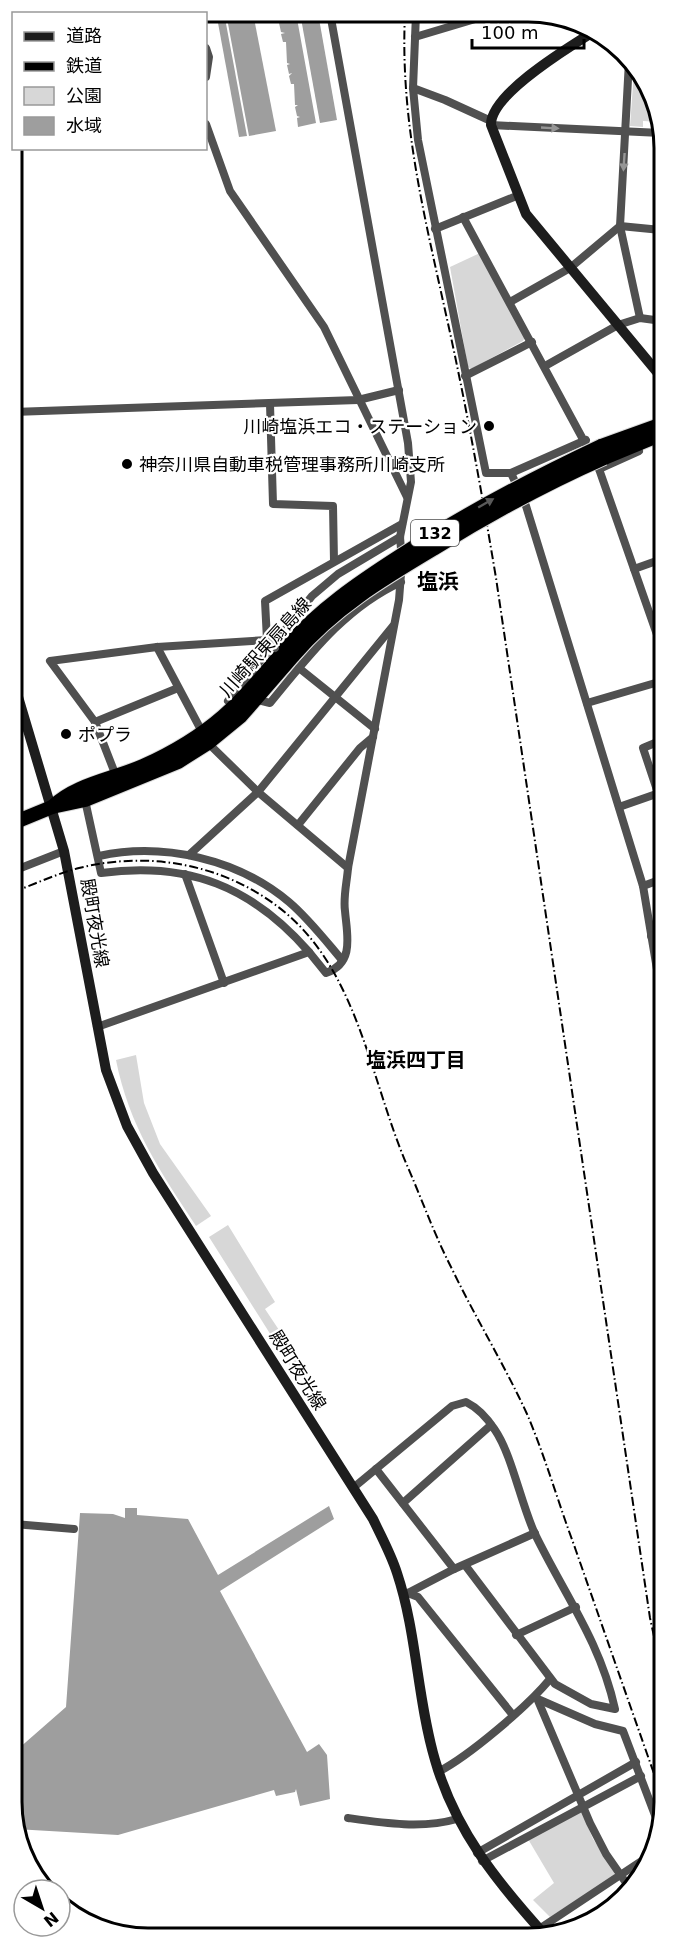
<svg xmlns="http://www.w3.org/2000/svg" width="676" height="1950" font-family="'DejaVu Sans','Noto Sans JP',sans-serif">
	<rect width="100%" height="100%" fill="#fff"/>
	<g fill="#d7d7d7">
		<polygon points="634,71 661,122 643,121 643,127 630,126"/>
		<polygon points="480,253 525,337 523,341 471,369 468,367 450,267"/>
		<path d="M136 1055 144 1103 160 1144 211 1216 196 1226C160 1171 129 1126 116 1060Z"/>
		<polygon points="228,1225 275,1302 265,1309 301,1363 291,1367 209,1237"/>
		<polygon points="581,1810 593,1839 615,1871 614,1876 550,1917 533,1900 554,1883 528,1839"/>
	</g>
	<g fill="#9e9e9e">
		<polygon points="216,12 224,13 247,136 239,137"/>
		<polygon points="226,13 253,13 276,131 249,136"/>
		<polygon points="278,13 296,13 316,123 298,127 297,118 300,117 297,116 295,107 298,105 295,105 294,84 291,84 289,76 292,73 289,74 287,65 290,64 287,63 286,42 283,42 281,34 285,33 281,32 279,23 282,22"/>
		<polygon points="300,13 318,13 337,120 320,123"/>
		<polygon points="329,1506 334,1519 220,1591 307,1752 319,1744 327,1755 330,1799 300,1806 296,1789 295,1792 276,1796 274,1790 118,1835 15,1829 15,1749 18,1749 66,1707 80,1513 113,1514 125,1518 125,1508 137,1508 137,1515 188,1519 218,1575"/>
	</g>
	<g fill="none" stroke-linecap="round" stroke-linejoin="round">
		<defs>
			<g id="highway">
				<polyline points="601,446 662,424"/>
				<polyline points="604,458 662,434"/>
				<path d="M52 807C76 784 113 779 143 766 210 736 242 703 286 647"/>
				<polyline points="13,823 52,807 85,800 178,762 208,743 241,716 294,655"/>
			</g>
		</defs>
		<use href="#highway" stroke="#dbdbdb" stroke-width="16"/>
		<g stroke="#505050" stroke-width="8">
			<polyline points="199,12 199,14"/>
			<polyline points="416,14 413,88 418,140 486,473 511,473 526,506 643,886 663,1005"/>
			<polyline points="415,37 492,14"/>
			<polyline points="206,48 209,57 206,77"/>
			<polyline points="629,61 620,226 640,318"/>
			<polyline points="413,88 445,100 491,121"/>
			<polyline points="206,124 230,191 324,327 407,497"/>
			<polyline points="491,125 661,133"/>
			<polyline points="463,217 599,469 662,649"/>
			<polyline points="435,229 519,195"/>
			<polyline points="510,302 570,268 620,226 661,230"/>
			<polyline points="545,366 618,325 640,318 662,321"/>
			<polyline points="465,376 532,342"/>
			<polyline points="270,404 273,504 333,506 334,561"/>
			<polyline points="13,412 358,400 399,390"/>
			<polyline points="599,469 639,451"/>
			<polyline points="511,473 586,440"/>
			<polyline points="634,569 662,559"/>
			<polyline points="267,640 265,601 402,524"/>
			<polyline points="157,647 208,743 258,792 348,868"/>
			<polyline points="299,668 375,729"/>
			<path d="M258 700 270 703C308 657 344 608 401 582"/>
			<polyline points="228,701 312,596 338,574 400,537"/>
			<polyline points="587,703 662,681"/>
			<polyline points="95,722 178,688"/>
			<polyline points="116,776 95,722 50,661 157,647 267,640 270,644"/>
			<polyline points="658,793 643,748 662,740"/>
			<path d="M85 800 101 873C189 861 252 887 309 952"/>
			<polyline points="619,807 662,792"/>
			<polyline points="298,825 360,748 373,737"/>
			<polyline points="189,855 258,792 393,626"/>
			<path d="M99 856C163 842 238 859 289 902 309 919 325 940 342 960"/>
			<polyline points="13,871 64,851"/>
			<polyline points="185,874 224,983"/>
			<polyline points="643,886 662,879"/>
			<polyline points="651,936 662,934"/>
			<path d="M97 1027 309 952 326 973C355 963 347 935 345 911 343 897 347 882 348 868L399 600 402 561 400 537 411 482 408 443 330 13"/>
			<polyline points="376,1469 454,1569"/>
			<polyline points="661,1479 663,1584"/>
			<path d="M353 1488 452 1406 466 1402C478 1408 488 1419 495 1430 512 1455 521 1504 535 1534 564 1594 600 1641 615 1709L591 1704 555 1684 465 1565"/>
			<polyline points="403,1503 491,1425"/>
			<polyline points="14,1524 74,1529"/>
			<polyline points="408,1593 418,1597 512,1714"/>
			<polyline points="406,1594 454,1569 535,1533"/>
			<polyline points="516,1635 576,1607"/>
			<polyline points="536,1696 590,1823 606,1854 631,1890"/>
			<polyline points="540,1700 595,1724 623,1731 658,1823"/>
			<path d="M438 1772C469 1756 528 1706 550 1679"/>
			<path d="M348 1818C383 1823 422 1829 457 1819"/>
			<polyline points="477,1853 636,1762"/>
			<polyline points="482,1861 641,1776"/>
			<polyline points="539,1929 643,1860"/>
			<polyline points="507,1935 508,1934"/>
		</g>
		<g stroke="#1d1d1d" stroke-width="10">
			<path d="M590 34C566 49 490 95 491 125L526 214 662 378"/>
			<path d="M13 680 64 851 106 1070 127 1126 153 1173 373 1519C381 1536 391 1554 397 1573 417 1633 417 1699 435 1760 455 1830 497 1882 545 1935"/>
			<polyline points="661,1479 663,1478"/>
		</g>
		<use href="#highway" stroke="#000" stroke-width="14"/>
		<g stroke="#000" stroke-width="2" stroke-dasharray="9 3 1.5 3" stroke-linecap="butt">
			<path d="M405 14C400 117 423 210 445 310 465 399 481 488 496 578L650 1618 664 1682"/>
			<path d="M13 892C35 884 56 874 79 868 152 850 229 865 287 914 358 975 371 1080 406 1163 421 1197 434 1234 451 1267 475 1317 504 1364 527 1414 545 1456 558 1502 574 1545 604 1631 634 1717 664 1802"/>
		</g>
		<defs>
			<g id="highway-bridge">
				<path d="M286 647C320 609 358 583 400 556 466 513 529 480 601 446"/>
				<path d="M294 655C334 608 383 579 435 548 490 514 545 484 604 458"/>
			</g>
		</defs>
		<use href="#highway-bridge" stroke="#dbdbdb" stroke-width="16" stroke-linecap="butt"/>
		<polyline stroke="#505050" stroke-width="8" points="270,644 275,648"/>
		<use href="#highway-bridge" stroke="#000" stroke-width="14"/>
	</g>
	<defs><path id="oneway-solid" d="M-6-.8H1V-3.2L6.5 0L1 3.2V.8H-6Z" transform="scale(1.5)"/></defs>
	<g fill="#969696">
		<use href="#oneway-solid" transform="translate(550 128) rotate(3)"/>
		<use href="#oneway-solid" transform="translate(624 162) rotate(94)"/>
	</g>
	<use fill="#595959" href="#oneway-solid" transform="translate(486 503) rotate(-30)"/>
	<g fill="#000" stroke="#fff" stroke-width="2">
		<circle cx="489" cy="426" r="6"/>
		<circle cx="127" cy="464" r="6"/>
		<circle cx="66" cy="734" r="6"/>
	</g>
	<g text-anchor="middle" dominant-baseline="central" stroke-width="4.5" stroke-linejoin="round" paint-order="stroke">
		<rect fill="#fff" stroke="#4c4c4c" stroke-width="1.5" x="411" y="520" width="48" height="26" rx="4.5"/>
		<g font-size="16" font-weight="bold" fill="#000">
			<text x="435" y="533">132</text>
		</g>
		<g font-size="18" fill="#000" stroke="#fff" text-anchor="start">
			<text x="477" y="426" text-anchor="end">川崎塩浜エコ・ステーション</text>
			<text x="139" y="464">神奈川県自動車税管理事務所川崎支所</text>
			<text x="78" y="734">ポプラ</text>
		</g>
		<g font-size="18" fill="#000" stroke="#fff">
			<text transform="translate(265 647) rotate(-48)">川崎駅東扇島線</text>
			<text transform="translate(95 923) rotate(80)">殿町夜光線</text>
			<text transform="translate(298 1370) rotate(58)">殿町夜光線</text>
		</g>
		<g font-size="20" font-weight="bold" fill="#000" stroke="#fff">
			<text x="416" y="1060">塩浜四丁目</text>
		</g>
		<g font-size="21" font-weight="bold" fill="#000" stroke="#fff">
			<text x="438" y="582">塩浜</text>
		</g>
	</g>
	<path d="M0 0H676V1950H0ZM148 22H528A126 126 0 0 1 654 148V1802A126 126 0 0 1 528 1928H148A126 126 0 0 1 22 1802V148A126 126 0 0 1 148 22Z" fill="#fff" fill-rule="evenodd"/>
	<path fill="none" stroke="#000" stroke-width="3" d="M148 22H528A126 126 0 0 1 654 148V1802A126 126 0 0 1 528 1928H148A126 126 0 0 1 22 1802V148A126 126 0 0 1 148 22Z"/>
	<rect x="12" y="12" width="195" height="138" fill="#ffffff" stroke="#999999" stroke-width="1.5"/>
	<rect x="24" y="32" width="30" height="9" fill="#1d1d1d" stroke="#999999" stroke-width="1.5"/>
	<text x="66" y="42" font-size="18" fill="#000000">道路</text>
	<rect x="24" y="62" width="30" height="9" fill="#000000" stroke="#999999" stroke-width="1.5"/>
	<text x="66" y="72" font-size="18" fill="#000000">鉄道</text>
	<rect x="24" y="87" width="30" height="18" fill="#d7d7d7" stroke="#999999" stroke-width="1.5"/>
	<text x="66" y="102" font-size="18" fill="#000000">公園</text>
	<rect x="24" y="117" width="30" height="18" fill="#9e9e9e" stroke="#999999" stroke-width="1.5"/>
	<text x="66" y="132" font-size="18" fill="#000000">水域</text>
	<g transform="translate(42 1908) rotate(141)"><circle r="28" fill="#ffffff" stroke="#999999" stroke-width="1.5"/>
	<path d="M0-4.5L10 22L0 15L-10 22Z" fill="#000000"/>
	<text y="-9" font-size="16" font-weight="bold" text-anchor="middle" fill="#000000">N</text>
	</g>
	<path d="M472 39v9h112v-9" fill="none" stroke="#000000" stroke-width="3"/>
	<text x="481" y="39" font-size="18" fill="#000000" stroke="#ffffff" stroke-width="4.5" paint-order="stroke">100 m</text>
</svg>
